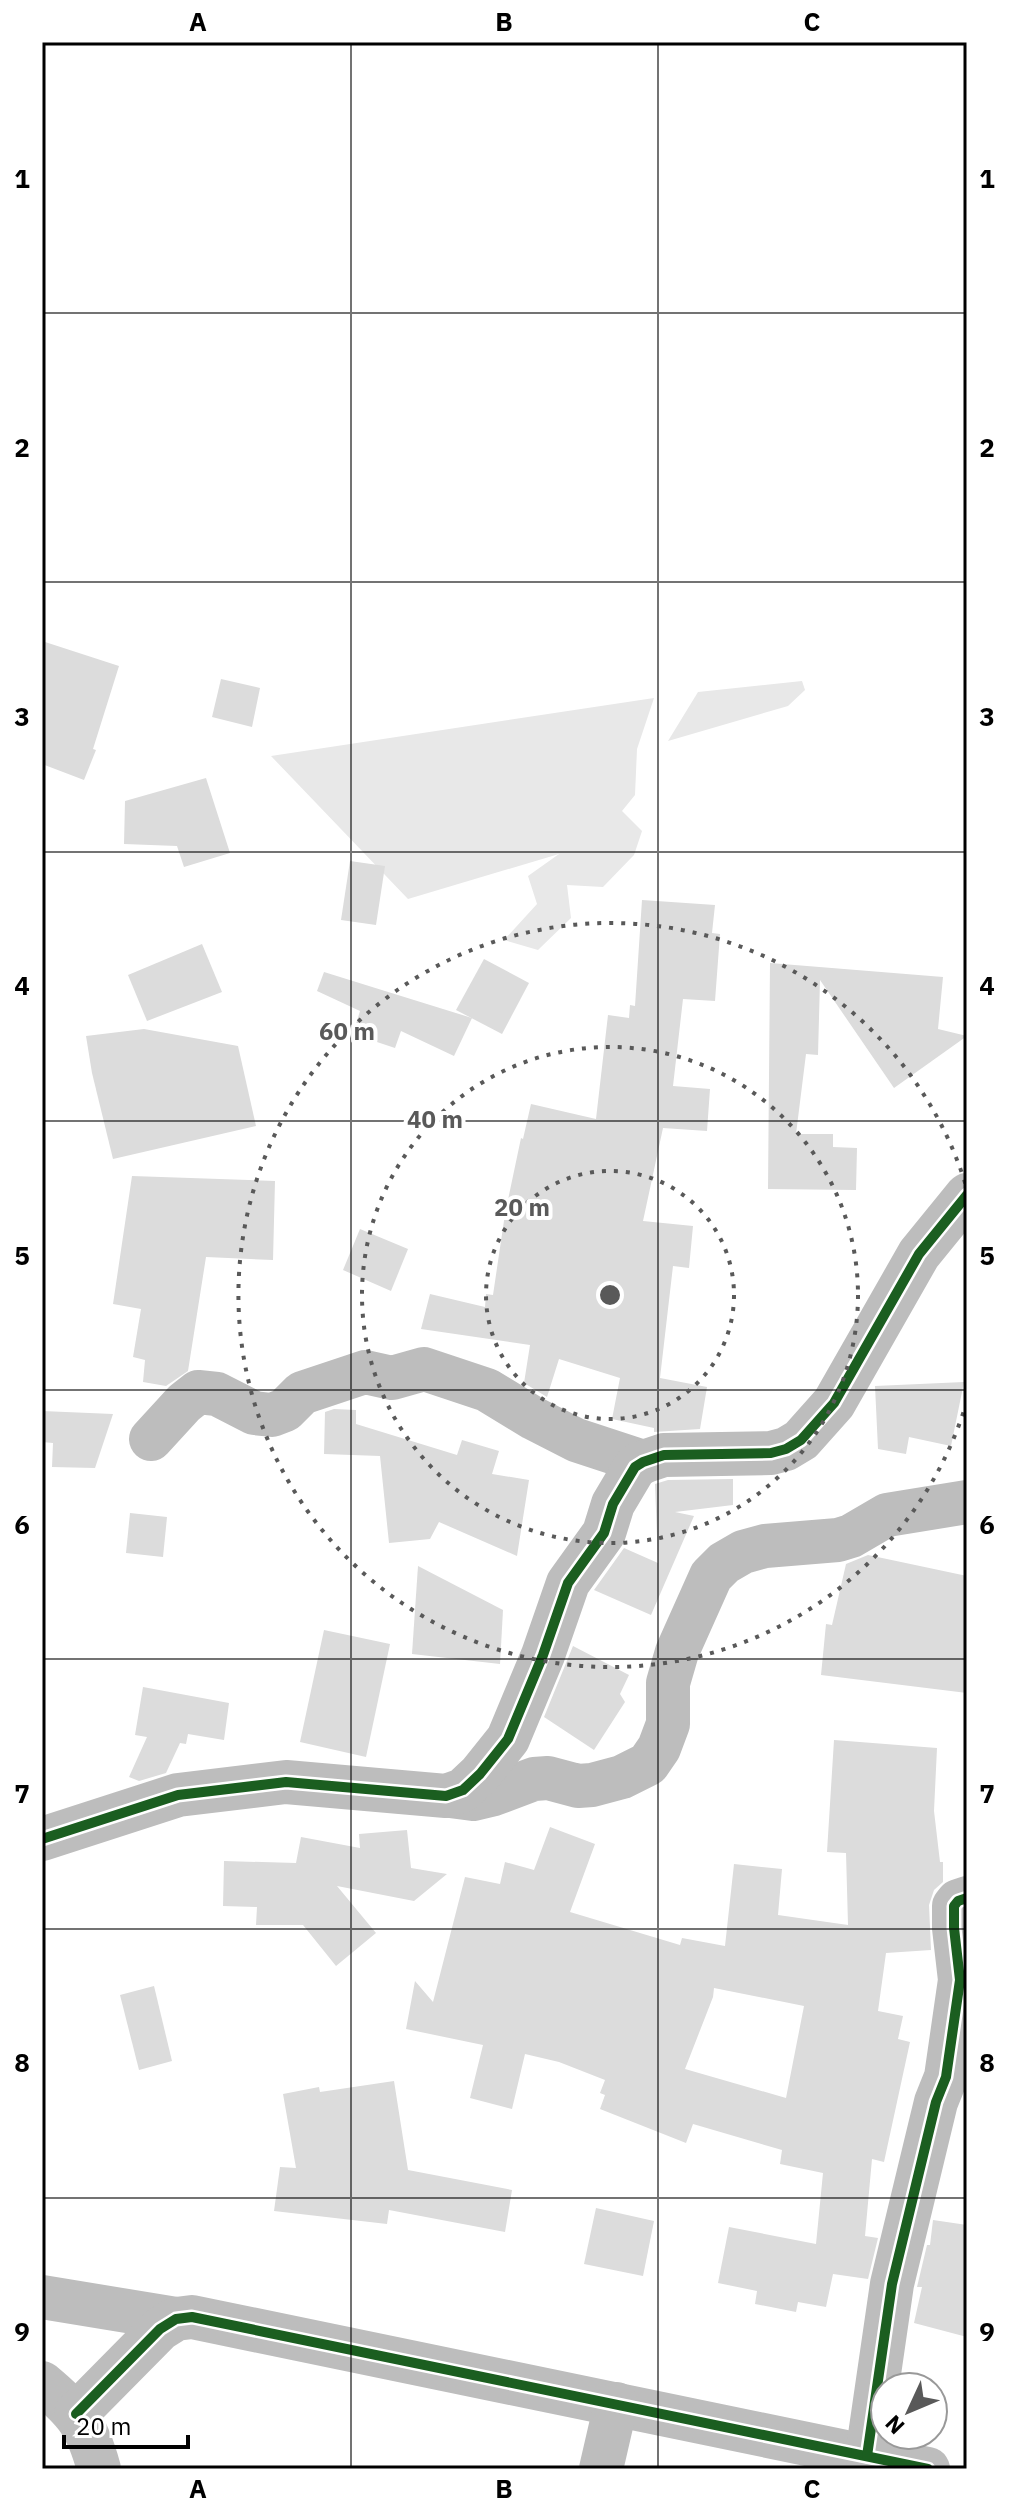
<svg xmlns="http://www.w3.org/2000/svg" width="1009" height="2511" font-family="'IBM Plex Sans',sans-serif">
	<rect width="100%" height="100%" fill="#fff"/>
	<g fill="#e8e8e8">
		<polygon points="802,681 805,690 788,706 668,741 698,692"/>
		<polygon points="654,698 637,749 635,795 622,811 642,831 634,855 603,887 567,885 571,918 538,950 504,940 537,904 528,876 559,854 408,899 271,756"/>
	</g>
	<g fill="#dcdcdc" fill-rule="evenodd">
		<polygon points="42,641 119,666 93,749 96,750 84,780 42,764"/>
		<polygon points="221,679 260,688 252,727 212,717"/>
		<polygon points="206,778 230,853 184,867 177,846 124,844 125,801"/>
		<polygon points="350,861 385,866 376,925 341,920"/>
		<polygon points="642,900 715,905 712,933 720,934 715,1001 683,999 673,1086 710,1089 707,1131 663,1128 643,1221 693,1226 689,1268 673,1266 660,1378 707,1387 700,1429 654,1432 654,1428 612,1419 620,1378 559,1359 547,1397 524,1383 530,1345 421,1329 430,1294 485,1307 486,1294 493,1295 505,1214 521,1138 523,1139 531,1104 596,1119 608,1015 629,1018 630,1005 635,1006"/>
		<polygon points="202,944 222,992 147,1021 128,975"/>
		<polygon points="484,959 529,983 502,1034 456,1010"/>
		<polygon points="770,963 943,977 938,1029 967,1036 894,1088 820,980 818,1055 806,1054 796,1134 833,1134 833,1147 857,1148 856,1190 768,1189"/>
		<polygon points="324,972 385,991 472,1018 454,1056 401,1031 395,1048 353,1034 360,1011 317,991"/>
		<polygon points="144,1029 238,1046 256,1126 113,1159 92,1073 86,1036"/>
		<polygon points="132,1176 275,1181 273,1260 206,1257 188,1371 166,1386 143,1382 145,1360 133,1357 141,1309 113,1304"/>
		<polygon points="360,1229 408,1249 391,1291 343,1270"/>
		<polygon points="964,1382 951,1446 909,1437 906,1454 878,1449 875,1386"/>
		<polygon points="334,1409 356,1410 356,1424 457,1455 462,1440 499,1451 492,1474 529,1480 517,1556 439,1522 430,1539 389,1543 380,1456 324,1454 325,1412"/>
		<polygon points="42,1411 113,1414 95,1468 52,1467 53,1443 42,1442"/>
		<polygon points="733,1479 733,1505 675,1512 694,1516 651,1615 594,1590 624,1548 658,1563 655,1484 668,1480"/>
		<polygon points="130,1513 167,1517 163,1557 126,1553"/>
		<polygon points="868,1555 967,1576 967,1693 821,1675 826,1624 832,1625 846,1564"/>
		<polygon points="418,1566 503,1610 500,1664 412,1654"/>
		<polygon points="324,1630 390,1644 366,1757 300,1742"/>
		<polygon points="573,1646 629,1675 620,1694 625,1702 594,1750 544,1717"/>
		<polygon points="143,1687 229,1703 224,1740 188,1734 186,1744 180,1743 166,1773 139,1781 129,1777 147,1737 135,1735"/>
		<path d="M834 1740 937 1748 934 1811 940 1862H943V1882L934 1890 929 1905 931 1950 886 1953 878 2011 903 2016 898 2039 910 2042 884 2162 872 2159 865 2236 878 2238 868 2279 833 2274 826 2307 798 2302 796 2312 755 2304 757 2291 718 2283 729 2227 816 2244 823 2173 780 2164 782 2150 693 2124 686 2143 600 2109 605 2095 600 2093 605 2080 559 2062 525 2054 512 2109 470 2098 483 2045 406 2029 415 1981 433 2002 465 1877 500 1884 505 1862 534 1870 550 1827 595 1844 570 1912 680 1945 682 1938 725 1946 734 1864 782 1869 778 1915 848 1925 846 1853 827 1852ZM714 1988 804 2006 786 2098 685 2069 713 1997Z"/>
		<polygon points="407,1830 411,1868 447,1874 414,1901 337,1886 376,1933 336,1966 303,1925 256,1925 257,1907 223,1906 224,1861 296,1863 301,1837 360,1848 359,1834"/>
		<polygon points="154,1986 172,2061 139,2070 120,1995"/>
		<polygon points="394,2081 408,2170 512,2190 505,2232 389,2210 387,2224 274,2211 280,2167 296,2168 283,2094 319,2087 320,2092"/>
		<polygon points="596,2208 654,2221 643,2276 584,2264"/>
		<polygon points="933,2220 967,2225 967,2337 914,2323 922,2287 917,2287 927,2245 930,2245"/>
	</g>
	<g fill="none" stroke-linecap="round" stroke-linejoin="round">
		<g stroke="#bdbdbd" stroke-width="44">
			<polyline points="151,1439 184,1403 198,1392 217,1394 254,1413 272,1415 285,1410 302,1393 365,1372 392,1378 424,1369 487,1390 533,1418 576,1440 643,1462"/>
			<polyline points="450,1796 473,1799 494,1794 534,1779 548,1778 578,1786 592,1785 622,1777 648,1764 659,1748 668,1724 668,1683 677,1652 711,1576 724,1563 743,1552 765,1546 838,1540 851,1536 887,1515 967,1502"/>
			<polyline points="42,1839 178,1795 286,1782 446,1796 463,1790 480,1774 508,1739 543,1655 568,1583 604,1533 613,1504 635,1467 643,1462 664,1455 771,1453 786,1449 801,1440 834,1403 919,1254 967,1195"/>
			<polyline points="42,2297 176,2319"/>
			<path d="M42 2383C77 2412 87 2425 99 2469"/>
			<polyline points="76,2414 160,2329 176,2319 192,2317 928,2469"/>
			<polyline points="867,2456 892,2284 936,2102 946,2077 960,1980 954,1928 954,1906 958,1901 967,1898"/>
			<polyline points="601,2469 616,2404"/>
		</g>
		<defs>
			<g id="cycleway">
				<polyline points="42,1839 178,1795 286,1782 446,1796 463,1790 480,1774 508,1739 543,1655 568,1583 604,1533 613,1504 635,1467 643,1462 664,1455 771,1453 786,1449 801,1440 834,1403 919,1254 967,1195"/>
				<polyline points="76,2414 160,2329 176,2319 192,2317 928,2469"/>
				<polyline points="867,2456 892,2284 936,2102 946,2077 960,1980 954,1928 954,1906 958,1901 967,1898"/>
			</g>
		</defs>
		<use href="#cycleway" stroke="#fff" stroke-width="15"/>
		<use href="#cycleway" stroke="#1b5e20" stroke-width="10"/>
	</g>
	<path fill="none" stroke="#000" stroke-width="2" stroke-opacity="0.55" d="M351 42V2469M658 42V2469M42 313H967M42 582H967M42 852H967M42 1121H967M42 1390H967M42 1659H967M42 1929H967M42 2198H967"/>
	<g fill="none" stroke="#595959" stroke-width="4" stroke-dasharray="4 8">
		<circle cx="610" cy="1295" r="124"/>
		<circle cx="610" cy="1295" r="248"/>
		<path d="M967 1401A372 372 0 1 1 967 1189"/>
	</g>
	<circle cx="610" cy="1295" r="12" fill="#595959" stroke="#fff" stroke-width="4"/>
	<g font-size="24" text-anchor="middle" font-weight="bold" fill="#595959" stroke="#fff" stroke-width="8" stroke-linejoin="round" paint-order="stroke">
		<text x="347" y="1040">60 m</text>
		<text x="435" y="1128">40 m</text>
		<text x="522" y="1216">20 m</text>
	</g>
	<rect width="1009" height="2511" fill="none" stroke="#ffffff" stroke-width="88"/>
	<g transform="translate(909 2411) rotate(226)"><circle r="38" fill="#ffffff" stroke="#999999" stroke-width="2"/>
	<path d="M0-6L14 30L0 20L-14 30Z" fill="#595959"/>
	<text y="-12" font-size="22" font-weight="bold" text-anchor="middle" fill="#000000">N</text>
	</g>
	<path d="M64 2435v12h124v-12" fill="none" stroke="#000000" stroke-width="4"/>
	<text x="76" y="2435" font-size="24" fill="#000000" stroke="#ffffff" stroke-width="6" paint-order="stroke">20 m</text>
	<rect x="44" y="44" width="921" height="2423" fill="none" stroke="#000" stroke-width="3"/>
	<g font-size="26" text-anchor="middle" font-weight="bold" fill="#000">
		<text x="198" y="31">A</text>
		<text x="504" y="31">B</text>
		<text x="812" y="31">C</text>
		<text x="22" y="188">1</text>
		<text x="987" y="188">1</text>
		<text x="22" y="457">2</text>
		<text x="987" y="457">2</text>
		<text x="22" y="726">3</text>
		<text x="987" y="726">3</text>
		<text x="22" y="995">4</text>
		<text x="987" y="995">4</text>
		<text x="22" y="1265">5</text>
		<text x="987" y="1265">5</text>
		<text x="22" y="1534">6</text>
		<text x="987" y="1534">6</text>
		<text x="22" y="1803">7</text>
		<text x="987" y="1803">7</text>
		<text x="22" y="2072">8</text>
		<text x="987" y="2072">8</text>
		<text x="22" y="2341">9</text>
		<text x="987" y="2341">9</text>
		<text x="198" y="2498">A</text>
		<text x="504" y="2498">B</text>
		<text x="812" y="2498">C</text>
	</g>
</svg>
